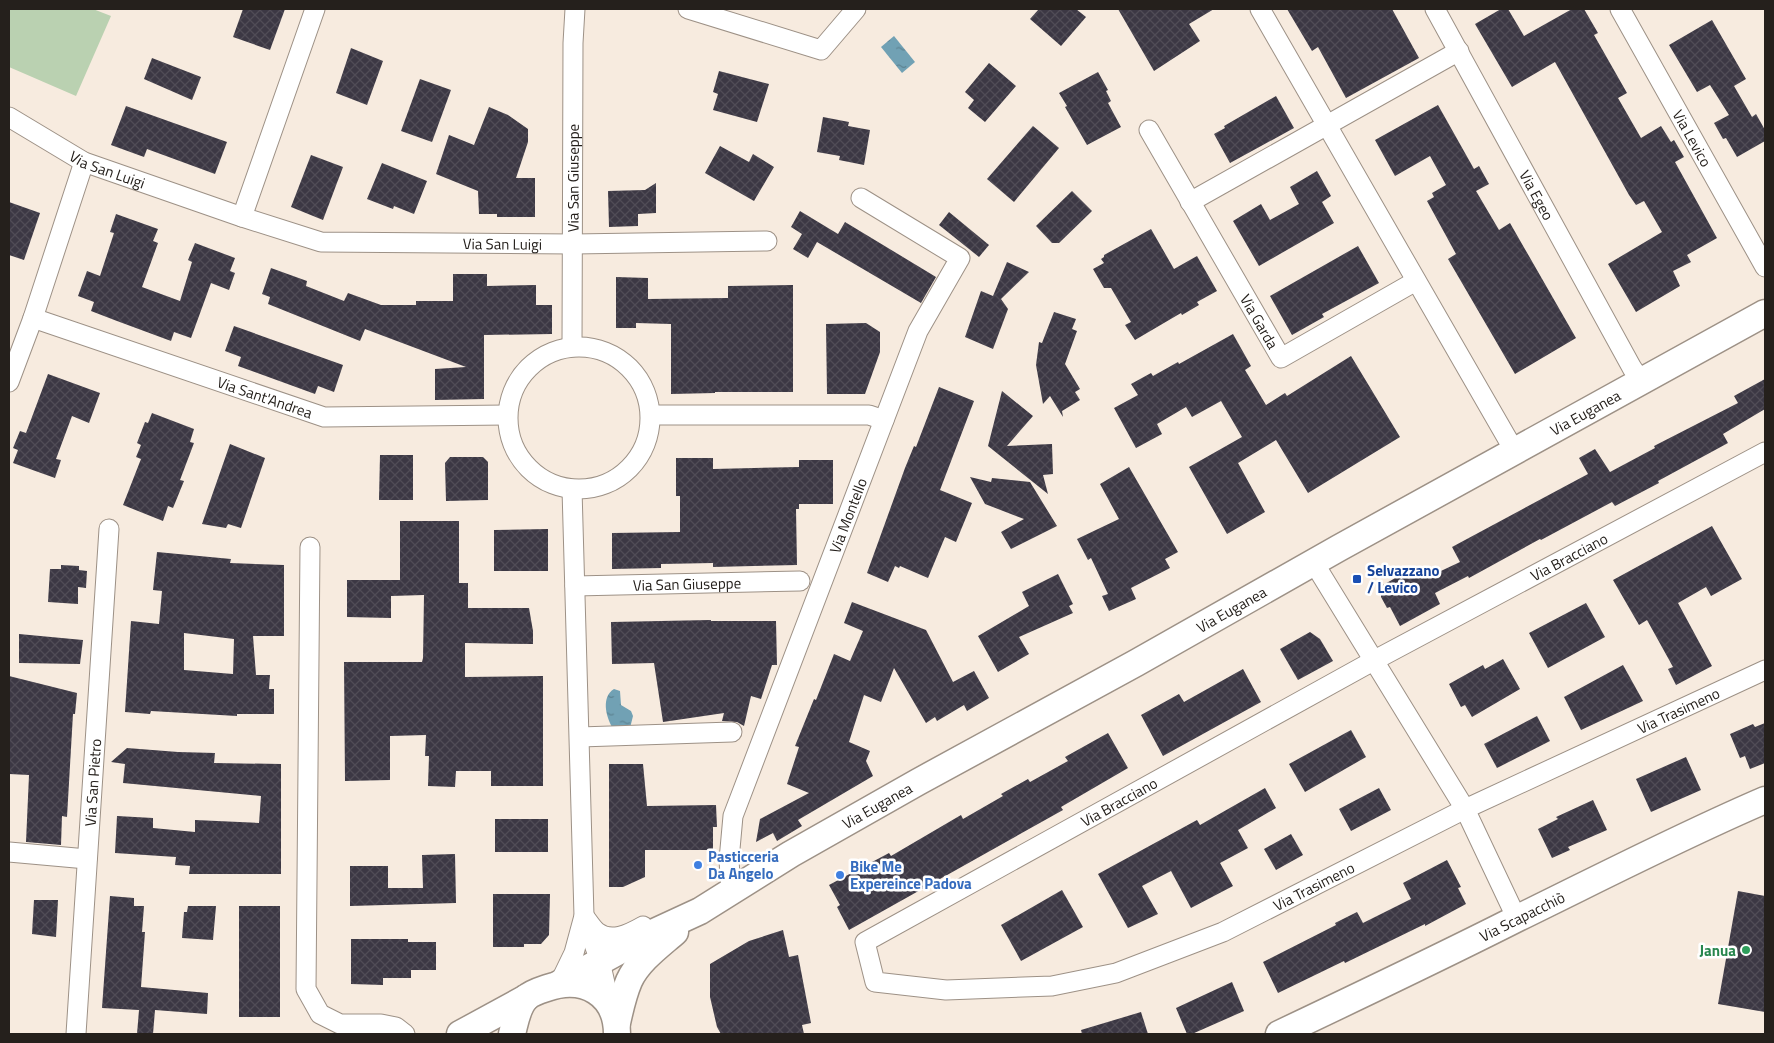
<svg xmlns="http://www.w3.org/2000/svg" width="1774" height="1043" font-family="'Titillium Web',sans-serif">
	<defs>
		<pattern id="water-ripples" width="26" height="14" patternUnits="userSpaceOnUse" patternTransform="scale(1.25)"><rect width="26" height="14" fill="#71a1b4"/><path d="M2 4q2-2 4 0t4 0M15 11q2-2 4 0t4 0" fill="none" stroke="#5d8392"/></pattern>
		<pattern id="building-cross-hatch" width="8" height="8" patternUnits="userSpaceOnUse" patternTransform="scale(1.25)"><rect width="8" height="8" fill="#3c3844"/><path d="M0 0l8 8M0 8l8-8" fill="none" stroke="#504c56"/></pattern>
	</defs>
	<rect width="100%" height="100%" fill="#f7ebdf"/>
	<polygon fill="#bad1b1" points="9,9 93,9 111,16 76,96 9,67"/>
	<g fill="url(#water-ripples)">
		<polygon points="894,36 915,62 902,73 881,47"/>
		<path d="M614 689 620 691 621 705 631 711 633 716 630 728 612 727C606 716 601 697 614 689Z"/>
	</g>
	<g fill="url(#building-cross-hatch)" fill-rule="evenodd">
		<polygon points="243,9 285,9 270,50 233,37"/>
		<polygon points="1039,9 1076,9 1086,17 1061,46 1030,19"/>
		<polygon points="1118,9 1214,9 1189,24 1200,41 1154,71"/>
		<polygon points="1287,9 1392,9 1419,58 1346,98 1318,47 1312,51"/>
		<polygon points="1501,9 1508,9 1524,36 1572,9 1584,9 1598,33 1594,35 1627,93 1618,98 1641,138 1661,126 1671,142 1674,140 1684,157 1675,162 1717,238 1687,255 1691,262 1673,271 1680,286 1636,312 1608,264 1662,232 1644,201 1636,205 1629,195 1555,62 1512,87 1475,24"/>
		<polygon points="1712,20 1746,79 1734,86 1752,117 1756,114 1765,130 1765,141 1737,157 1726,138 1723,139 1714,123 1729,115 1710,85 1697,92 1669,45"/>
		<polygon points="351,48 383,61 367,105 336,93"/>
		<polygon points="152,58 201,77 192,100 144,79"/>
		<polygon points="989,63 1016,86 985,122 968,108 974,100 965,92"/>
		<polygon points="719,71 769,84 757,122 713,110 718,94 713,92"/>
		<polygon points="1098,72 1108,90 1106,91 1111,101 1108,103 1121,127 1087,145 1065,107 1067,106 1059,93"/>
		<polygon points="420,79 451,90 432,142 401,131"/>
		<polygon points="1276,96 1294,128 1230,163 1214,134 1225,128 1224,126"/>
		<polygon points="1438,105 1474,169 1479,166 1489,184 1476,191 1499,230 1510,223 1576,338 1515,374 1448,259 1456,254 1427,201 1434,197 1432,193 1446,185 1430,156 1395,176 1375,140"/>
		<polygon points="126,106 227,142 215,174 147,149 144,157 111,145"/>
		<polygon points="489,107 508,115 528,129 528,142 516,178 535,178 535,217 497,217 497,214 479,214 478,191 436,174 449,135 474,145"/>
		<polygon points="823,117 849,122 848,126 870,130 864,165 839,160 840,156 817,152"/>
		<polygon points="1033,126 1059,148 1014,202 987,179"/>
		<polygon points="720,146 749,162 753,154 774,167 754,201 705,173"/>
		<polygon points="311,155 343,167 323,220 291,207"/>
		<polygon points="382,163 427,181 414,214 394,206 393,209 367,199"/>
		<polygon points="1317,171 1331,196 1322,202 1334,223 1259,266 1233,221 1261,204 1270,220 1299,204 1290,187"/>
		<polygon points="656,183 656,213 638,214 638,226 609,227 608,191 645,190"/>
		<polygon points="1072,191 1092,211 1059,243 1052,243 1036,226"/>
		<polygon points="9,202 40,213 24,260 9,255"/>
		<polygon points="800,211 838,234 845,222 936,277 921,303 817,242 808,258 793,249 802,234 791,227"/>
		<polygon points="949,212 989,245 979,257 939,225"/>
		<polygon points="116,214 158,229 153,241 158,243 142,287 180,301 192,262 188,260 195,243 235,258 230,271 235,273 229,290 211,283 191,338 174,332 171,341 117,321 91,311 94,302 78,296 87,271 100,276 114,233 110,232"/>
		<polygon points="1151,229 1174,269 1197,256 1217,291 1197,302 1199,305 1182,315 1181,313 1135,340 1125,325 1131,322 1111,288 1104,288 1093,269 1104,263 1101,259 1104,257 1104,255"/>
		<polygon points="1358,246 1379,283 1322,314 1324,317 1292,335 1270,296"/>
		<polygon points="1007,262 1029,272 1001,299 1008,309 993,349 965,337 981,291 993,296"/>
		<polygon points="271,268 307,281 306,286 344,301 348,293 381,305 416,305 416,301 453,301 453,274 487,274 487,286 536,285 536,305 552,305 552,334 484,335 484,399 435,400 435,369 466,367 365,329 360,341 268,304 270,297 262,294"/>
		<polygon points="616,277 648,278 648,299 728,298 728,286 793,285 793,392 715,392 715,393 671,394 671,324 636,323 636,328 616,328"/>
		<polygon points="1054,312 1076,319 1072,329 1077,331 1065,364 1080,389 1075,392 1080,400 1062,411 1063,417 1050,396 1043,404 1036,365 1039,342 1042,343"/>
		<polygon points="866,323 880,332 880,352 865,394 827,394 826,324"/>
		<polygon points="234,326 343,365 334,392 318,386 315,394 238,366 241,357 225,351"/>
		<polygon points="1233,334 1251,366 1245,370 1266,405 1285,393 1287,396 1351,356 1400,437 1308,493 1276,440 1238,463 1265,512 1227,534 1189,467 1242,437 1221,401 1192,417 1186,407 1157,424 1162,434 1136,448 1114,408 1138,395 1131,384 1151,373 1153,376 1178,362 1179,364"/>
		<polygon points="48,374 100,393 89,423 72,416 56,459 61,460 55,478 13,463 18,450 13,448 20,431 26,433"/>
		<polygon points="1765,379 1765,409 1723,434 1728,443 1658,481 1659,483 1615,506 1612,502 1541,540 1540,539 1469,578 1468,576 1435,593 1440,604 1400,626 1390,607 1387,608 1381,597 1381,586 1399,576 1401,579 1421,568 1426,578 1460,562 1452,547 1588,474 1579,458 1595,449 1610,472 1655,448 1654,446 1738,403 1734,396"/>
		<polygon points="939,387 974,401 940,490 972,503 956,542 945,537 928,578 900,566 899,568 895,566 888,582 867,573 905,468 914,446 916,447"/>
		<polygon points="1002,391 1033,416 1007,446 1052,444 1053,474 1043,475 1048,494 988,446"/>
		<polygon points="152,413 194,429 190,442 194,443 180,480 184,481 173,508 168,506 163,521 123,505 141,459 136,457 141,445 137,443 145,422 148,423"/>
		<polygon points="230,444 265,458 241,528 228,524 226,528 202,524"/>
		<polygon points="380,455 413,455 413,500 379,500"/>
		<polygon points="450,457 483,457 488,462 488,500 446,501 445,463"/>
		<polygon points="676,458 713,458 713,469 799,467 799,460 833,460 833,504 799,504 799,509 796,509 797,565 713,567 713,563 661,564 661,568 612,569 612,533 680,532 680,496 676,496"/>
		<polygon points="1129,467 1178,552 1165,559 1170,568 1131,588 1136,599 1109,611 1102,596 1108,594 1091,558 1088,560 1077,539 1119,519 1100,484"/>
		<polygon points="970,477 991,482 992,478 1030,482 1057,526 1011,549 1001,532 1024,519 985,504"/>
		<polygon points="400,521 459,521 459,583 468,583 468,608 529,608 533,631 533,644 465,643 465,677 543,676 543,786 491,786 491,771 456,771 455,787 428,786 429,756 425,756 426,735 390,736 390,780 345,781 344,662 422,662 423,658 424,595 391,596 391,618 347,617 347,580 400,580"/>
		<polygon points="1712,526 1742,579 1711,596 1706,587 1678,603 1712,666 1676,685 1668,669 1673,667 1647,620 1639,625 1613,580"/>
		<polygon points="548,529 548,571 494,571 494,530"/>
		<path d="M157 552 231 559 230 563 284 565V636H253L256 675H270L269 689H274V714H237V716L151 711 150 714 125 712 131 621 159 624 162 591 153 590ZM184 633 234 639 233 674 184 670Z"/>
		<polygon points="61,565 79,566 79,570 87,571 86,588 78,587 78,604 48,602 50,569 61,569"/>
		<polygon points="1058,574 1073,604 1069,606 1073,613 1019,637 1029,654 998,672 978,636 1029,606 1022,592"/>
		<polygon points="852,602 926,630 953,682 974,671 989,698 967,711 964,705 937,721 935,717 926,723 894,668 881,702 864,695 849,742 870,751 866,761 873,776 798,820 802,826 777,841 773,833 756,842 760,819 809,793 787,784 799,747 795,746 814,699 816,700 834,654 850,661 863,631 844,623"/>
		<polygon points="1586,603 1605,637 1548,668 1529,633"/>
		<polygon points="711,620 711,621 776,621 777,665 772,665 761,699 751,696 744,726 737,722 722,721 724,713 663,722 654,663 612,664 611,622"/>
		<polygon points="1310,632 1320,639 1333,661 1298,680 1280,649"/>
		<polygon points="19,634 83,640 80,664 19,663"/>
		<polygon points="1503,659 1520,689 1472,717 1465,705 1461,707 1449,684 1483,665 1485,669"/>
		<polygon points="1623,665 1643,701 1581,730 1564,697"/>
		<polygon points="1243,669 1261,702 1163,756 1141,715 1179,694 1184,702"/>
		<polygon points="9,676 77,693 75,714 73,714 67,817 62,816 61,845 26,842 29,775 9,774"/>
		<polygon points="1537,716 1550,741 1497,768 1484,744"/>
		<polygon points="1765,723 1765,763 1750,769 1745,756 1740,758 1730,734 1753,724 1755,727"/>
		<polygon points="1351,730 1366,757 1305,792 1289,764"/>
		<polygon points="1108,733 1128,768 1061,807 1063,810 849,930 837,907 840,905 829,885 889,853 891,856 961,815 963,819 1003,796 1001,794 1028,779 1030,782 1068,761 1065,757"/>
		<polygon points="127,748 178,752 215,753 214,763 281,764 281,874 189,874 190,866 175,865 176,857 115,853 117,816 153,818 153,828 195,832 195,820 259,823 261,796 123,783 125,764 111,762"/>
		<polygon points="1686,757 1701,790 1651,812 1636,779"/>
		<polygon points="609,764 643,764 647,806 716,805 717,827 713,827 713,850 645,850 645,877 623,887 609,887"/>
		<polygon points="1265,788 1276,808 1238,830 1248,848 1220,863 1233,886 1191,908 1171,871 1142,886 1158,914 1128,928 1098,874 1197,820 1200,825"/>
		<polygon points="1379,788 1391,810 1351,831 1339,809"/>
		<polygon points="1593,800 1607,830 1568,847 1570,850 1552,858 1538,829 1558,819 1556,817"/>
		<rect x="495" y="819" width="53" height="33"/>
		<polygon points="1291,834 1303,855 1276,870 1264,849"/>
		<polygon points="455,854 456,903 350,906 350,866 388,866 388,888 423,888 422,855"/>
		<polygon points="1447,860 1461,887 1458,888 1466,904 1425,926 1425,924 1345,963 1344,961 1278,993 1263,962 1336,925 1335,923 1357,912 1363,923 1411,899 1403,883"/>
		<polygon points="1062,890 1083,927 1021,961 1001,925"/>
		<polygon points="1738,891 1765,896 1765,1012 1718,1004"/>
		<polygon points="493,894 550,894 549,935 541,944 524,944 524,947 493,947"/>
		<polygon points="110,896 134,898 134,906 144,906 142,932 145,932 141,987 208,993 207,1014 155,1010 153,1034 137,1034 139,1010 102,1008"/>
		<polygon points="34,900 58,900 56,937 32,934"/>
		<polygon points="188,906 216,906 213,940 182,938 184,912 187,912"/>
		<rect x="239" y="906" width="41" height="111"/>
		<polygon points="783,930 789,957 798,955 811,1023 802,1025 804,1034 721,1034 717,1027 710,997 710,964 749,941"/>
		<polygon points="351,939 408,939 408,942 436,942 436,970 411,970 411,978 383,978 383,985 351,984"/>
		<polygon points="1232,982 1244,1011 1192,1034 1187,1034 1176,1008"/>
		<polygon points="1141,1012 1148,1034 1082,1034 1081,1030"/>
	</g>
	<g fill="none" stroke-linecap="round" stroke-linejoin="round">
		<defs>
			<g id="street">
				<polyline points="688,9 821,50 856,9"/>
				<polyline points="1260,9 1515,452"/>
				<path id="s1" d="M1435 9 1632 368 1641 381"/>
				<path id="s2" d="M1620 9 1765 267"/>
				<path id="s3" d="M9 117 84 162 242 217 321 242 574 244 767 241"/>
				<path id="s4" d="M1149 130 1281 358 1416 281"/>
				<polyline points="1190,202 1459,51"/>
				<polyline points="242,217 315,9"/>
				<path id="s5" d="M33 318 324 417 507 415"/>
				<circle cx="579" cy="418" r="71"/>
				<path id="s6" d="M572 347 573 43 575 9"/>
				<polyline points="9,382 33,318 84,162"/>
				<polyline points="651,415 869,415 884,420"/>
				<path id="s7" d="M1765 452 1373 661 865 942 875 982 946 990 1052 986 1116 973 1223 932 1465 809 1765 670"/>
				<polyline points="310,547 306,989 320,1014 340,1024 381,1024 396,1027 405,1034"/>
				<polyline points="1314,563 1465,809 1517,919"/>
				<path id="s8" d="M575 586 800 581"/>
				<polyline points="580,737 732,732"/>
				<polyline points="9,852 87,859"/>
				<path id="s9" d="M731 890 729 860 733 816 918 331 960 258 861 198"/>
				<path d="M584 916C588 921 592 928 597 932 611 943 629 934 643 926"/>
				<polyline points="586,922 600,961 610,1005"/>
				<polyline points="559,984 574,953 584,916 572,489"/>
				<path id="s10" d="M76 1034 109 529"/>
			</g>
			<g id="secondary">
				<path id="s11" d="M559 984 648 935 700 911 791 854 918 782 1136 663 1339 548 1765 313"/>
				<path d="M617 1023C620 1009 623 995 629 981 638 961 659 946 675 932"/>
				<polyline points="460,1034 526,998"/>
				<path d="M512 1034C515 1023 517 1007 526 998 531 993 541 990 547 988 584 975 617 994 617 1034"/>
				<path id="s12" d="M1279 1034C1359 996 1439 958 1518 918 1600 878 1681 836 1765 800"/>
			</g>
		</defs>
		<use href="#street" stroke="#9d9186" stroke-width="21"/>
		<use href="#secondary" stroke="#9d9186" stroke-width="29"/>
		<use href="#street" stroke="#fff" stroke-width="19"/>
		<use href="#secondary" stroke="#fff" stroke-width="26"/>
	</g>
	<rect fill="#1a4fb4" stroke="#fff" stroke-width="2" x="1352" y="574" width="10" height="10" rx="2.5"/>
	<g fill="#3f7fe0" stroke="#fff" stroke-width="2">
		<circle cx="698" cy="865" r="5"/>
		<circle cx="840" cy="875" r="5"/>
	</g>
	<circle fill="#2e9e5b" stroke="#fff" stroke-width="2" cx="1746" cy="950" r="5"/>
	<g text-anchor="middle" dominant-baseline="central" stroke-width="5" stroke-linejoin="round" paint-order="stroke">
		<g font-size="15" fill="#25201c" stroke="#fff">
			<text stroke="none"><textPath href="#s2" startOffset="148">Via Levico</textPath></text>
			<text stroke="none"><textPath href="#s3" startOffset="112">Via San Luigi</textPath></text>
			<text stroke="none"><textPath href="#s6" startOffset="169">Via San Giuseppe</textPath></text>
			<text stroke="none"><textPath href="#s1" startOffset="212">Via Egeo</textPath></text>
			<text stroke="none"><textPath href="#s3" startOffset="519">Via San Luigi</textPath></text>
			<text stroke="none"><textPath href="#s4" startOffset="221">Via Garda</textPath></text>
			<text stroke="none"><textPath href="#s5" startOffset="245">Via Sant'Andrea</textPath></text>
			<text stroke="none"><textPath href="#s11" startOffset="1175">Via Euganea</textPath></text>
			<text stroke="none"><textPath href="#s9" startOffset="396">Via Montello</textPath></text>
			<text transform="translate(1569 557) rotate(-28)">Via Bracciano</text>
			<text stroke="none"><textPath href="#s8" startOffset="112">Via San Giuseppe</textPath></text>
			<text stroke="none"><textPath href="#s11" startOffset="770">Via Euganea</textPath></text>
			<text stroke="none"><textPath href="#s7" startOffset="1930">Via Trasimeno</textPath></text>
			<text stroke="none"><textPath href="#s10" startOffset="252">Via San Pietro</textPath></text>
			<text transform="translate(1119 802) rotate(-29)">Via Bracciano</text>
			<text stroke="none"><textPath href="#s11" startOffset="365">Via Euganea</textPath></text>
			<text stroke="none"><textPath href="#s7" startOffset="1525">Via Trasimeno</textPath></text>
			<text stroke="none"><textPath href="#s12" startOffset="270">Via Scapacchiò</textPath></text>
		</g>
		<g font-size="15" font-weight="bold" fill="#164399" stroke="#fff" text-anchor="start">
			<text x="1367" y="570">Selvazzano<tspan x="1367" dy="17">/ Levico</tspan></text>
		</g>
		<g font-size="15" font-weight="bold" fill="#366cbe" stroke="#fff" text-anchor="start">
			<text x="708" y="856">Pasticceria<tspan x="708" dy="17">Da Angelo</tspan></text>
			<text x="850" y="866">Bike Me<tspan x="850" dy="17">Expereince Padova</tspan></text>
		</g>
		<g font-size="15" font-weight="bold" fill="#27864d" stroke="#fff" text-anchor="end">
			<text x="1736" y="950">Janua</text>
		</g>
	</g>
	<rect width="1774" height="1043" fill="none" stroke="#25201c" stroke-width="20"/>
</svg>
